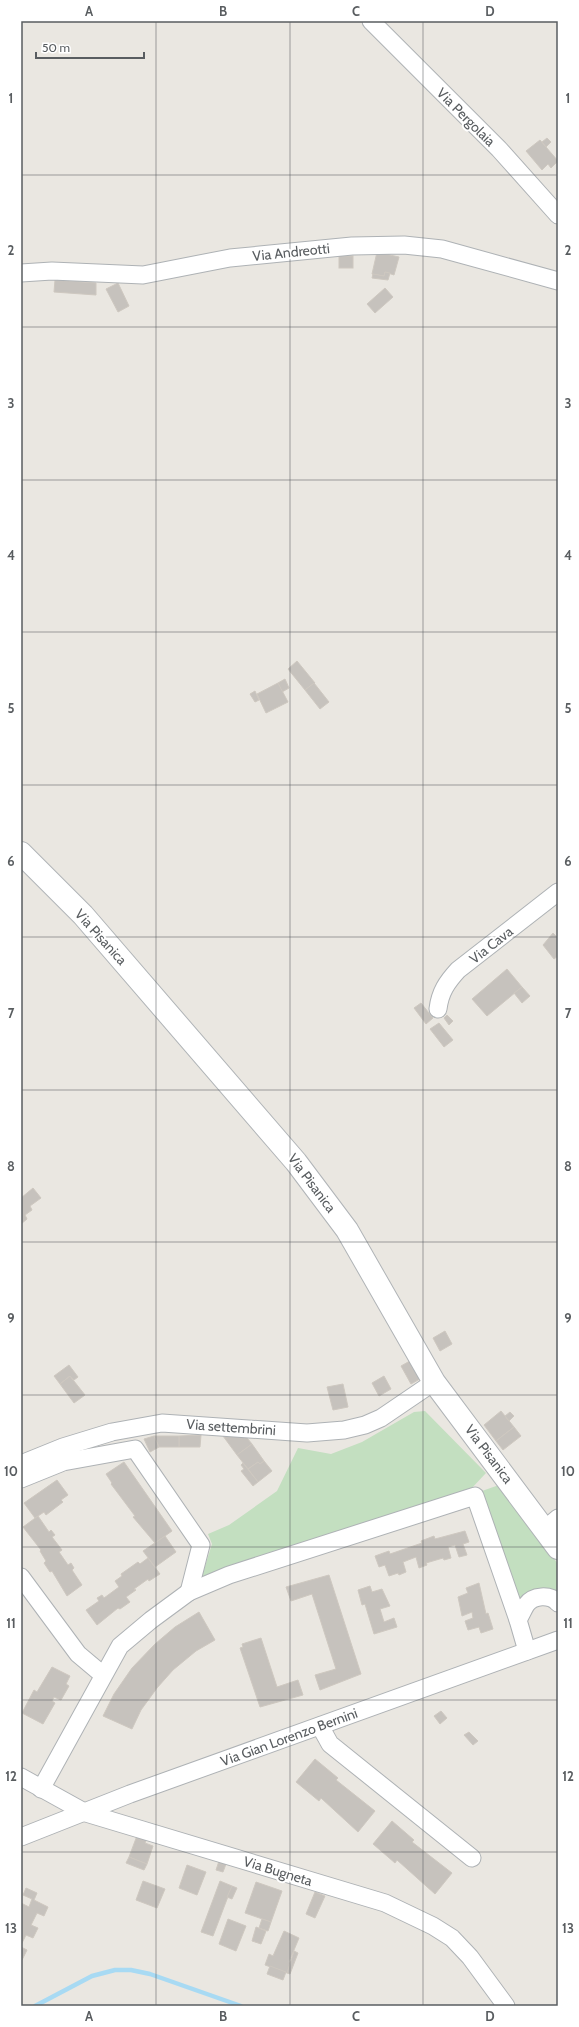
<svg xmlns="http://www.w3.org/2000/svg" width="579" height="2027" font-family="Cabin,sans-serif">
	<rect width="100%" height="100%" fill="#eae7e1"/>
	<g fill="#c3dfc0">
		<polygon points="425,1411 486,1473 471,1489 236,1564 200,1582 212,1544 208,1534 229,1525 277,1491 298,1448 331,1454 362,1442 414,1412"/>
		<polygon points="499,1485 558,1564 558,1594 520,1601 482,1491"/>
	</g>
	<g fill="none" stroke-linecap="round" stroke-linejoin="round">
		<polyline stroke="#a8daf3" stroke-width="4.5" points="35,2006 92,1976 115,1970 131,1970 150,1974 241,2006"/>
	</g>
	<g fill="#c6c2bd" stroke="#cec8c0">
		<polygon points="547,138 551,142 546,147 542,142"/>
		<polygon points="540,140 558,161 551,168 548,164 542,170 526,151"/>
		<polygon points="377,252 399,257 394,275 385,272 384,276 372,274"/>
		<rect x="339" y="256" width="14" height="12"/>
		<polygon points="385,272 390,273 388,280 372,278 373,274 384,276"/>
		<polygon points="55,280 96,283 96,295 54,292"/>
		<polygon points="118,283 129,306 118,312 106,289"/>
		<polygon points="385,288 393,297 375,313 367,304"/>
		<polygon points="297,661 315,683 305,690 288,669"/>
		<polygon points="285,679 289,688 282,692 278,683"/>
		<polygon points="278,683 288,702 266,713 257,694"/>
		<polygon points="314,683 329,702 320,709 305,690"/>
		<polygon points="255,691 259,700 255,702 250,694"/>
		<polygon points="553,933 558,938 558,956 554,959 543,945"/>
		<polygon points="507,969 522,987 487,1016 472,999"/>
		<polygon points="522,987 530,996 522,1003 514,993"/>
		<polygon points="421,1003 433,1018 426,1024 414,1008"/>
		<polygon points="447,1015 453,1021 449,1025 444,1018"/>
		<polygon points="439,1023 453,1040 444,1047 430,1029"/>
		<polygon points="33,1188 41,1198 30,1206 32,1210 25,1215 27,1219 21,1224 21,1198"/>
		<polygon points="445,1331 452,1344 440,1351 433,1338"/>
		<polygon points="417,1357 427,1375 411,1384 401,1366"/>
		<polygon points="69,1365 78,1377 74,1380 70,1376 60,1384 54,1376"/>
		<polygon points="70,1376 85,1395 74,1403 60,1384"/>
		<polygon points="384,1376 391,1389 379,1396 372,1383"/>
		<polygon points="343,1384 348,1407 333,1410 327,1387"/>
		<polygon points="501,1411 514,1427 496,1441 484,1425"/>
		<polygon points="510,1412 514,1416 509,1421 505,1416"/>
		<polygon points="514,1427 521,1436 503,1450 496,1441"/>
		<polygon points="243,1433 252,1444 237,1455 223,1436"/>
		<polygon points="201,1435 200,1447 179,1447 179,1436"/>
		<polygon points="154,1436 179,1436 179,1447 159,1447"/>
		<polygon points="154,1436 159,1447 150,1452 144,1439"/>
		<polygon points="252,1444 264,1461 260,1464 258,1462 248,1469 237,1455"/>
		<polygon points="264,1461 272,1471 258,1482 248,1469 258,1462 260,1464"/>
		<polygon points="124,1462 172,1531 155,1543 133,1517 135,1516 111,1484 112,1483 106,1474"/>
		<polygon points="243,1463 258,1482 253,1486 241,1471 244,1469 241,1465"/>
		<polygon points="57,1480 68,1495 61,1500 63,1502 46,1515 44,1512 35,1518 24,1503"/>
		<polygon points="38,1516 49,1532 51,1530 55,1535 52,1537 62,1550 59,1552 68,1565 71,1563 74,1568 72,1570 82,1585 67,1596 52,1571 50,1572 44,1563 46,1561 40,1551 41,1550 23,1527"/>
		<polygon points="465,1531 469,1542 463,1544 467,1555 459,1557 455,1545 448,1547 451,1558 444,1560 443,1558 426,1563 427,1565 419,1568 416,1557 403,1562 406,1572 399,1575 398,1573 389,1576 385,1565 379,1567 375,1556 389,1551 390,1554 422,1543 421,1541 434,1536 435,1539"/>
		<polygon points="165,1536 176,1552 155,1567 143,1551"/>
		<polygon points="148,1558 160,1574 149,1581 148,1579 134,1589 136,1590 126,1597 130,1602 120,1609 118,1608 97,1625 86,1610 99,1601 97,1598 102,1595 104,1598 119,1587 115,1581 122,1576 121,1574 138,1562 140,1564"/>
		<polygon points="329,1575 361,1674 320,1690 315,1675 336,1669 312,1594 291,1601 286,1587"/>
		<polygon points="479,1583 486,1614 488,1613 493,1629 481,1633 479,1627 468,1630 465,1621 473,1618 472,1612 462,1616 458,1597 468,1593 466,1588"/>
		<polygon points="370,1586 372,1592 382,1589 390,1606 380,1609 384,1622 394,1618 397,1627 374,1634 365,1604 362,1605 358,1590"/>
		<polygon points="199,1612 215,1640 196,1651 173,1670 157,1688 141,1710 132,1729 103,1716 114,1694 132,1668 155,1644 175,1627"/>
		<polygon points="261,1638 277,1687 298,1680 303,1695 260,1707 240,1648 243,1647 242,1644"/>
		<polygon points="52,1667 70,1676 66,1684 69,1686 61,1700 54,1697 52,1701 55,1703 43,1724 22,1713 34,1690 37,1692"/>
		<polygon points="441,1711 447,1718 440,1724 434,1716"/>
		<polygon points="469,1732 478,1741 473,1745 464,1735"/>
		<polygon points="315,1759 338,1778 336,1780 375,1811 358,1832 321,1798 319,1801 296,1782"/>
		<polygon points="392,1821 414,1840 412,1842 452,1873 435,1894 397,1860 395,1863 373,1844"/>
		<polygon points="138,1833 148,1836 145,1843 153,1846 147,1864 129,1857"/>
		<polygon points="129,1857 147,1864 144,1870 126,1863"/>
		<polygon points="219,1861 226,1864 223,1872 216,1870"/>
		<polygon points="187,1865 206,1872 197,1895 179,1888"/>
		<polygon points="143,1881 165,1889 157,1908 136,1900"/>
		<polygon points="220,1881 232,1886 213,1936 201,1932"/>
		<polygon points="256,1882 282,1891 271,1922 245,1913"/>
		<polygon points="232,1886 237,1888 232,1899 227,1897"/>
		<polygon points="26,1888 37,1893 34,1900 48,1907 44,1916 37,1913 31,1925 38,1928 33,1938 26,1935 21,1945 21,1903 29,1907 32,1899 23,1895"/>
		<polygon points="315,1892 325,1896 315,1918 306,1914"/>
		<polygon points="228,1919 246,1926 236,1951 219,1944"/>
		<polygon points="262,1919 271,1922 268,1931 259,1928"/>
		<polygon points="256,1927 266,1931 261,1944 252,1941"/>
		<polygon points="284,1931 299,1938 289,1962 291,1963 287,1973 265,1965 269,1954 273,1956"/>
		<polygon points="21,1947 27,1950 22,1960 21,1959"/>
		<polygon points="294,1951 298,1953 290,1974 287,1973"/>
		<polygon points="270,1966 286,1972 283,1980 267,1974"/>
	</g>
	<g fill="none" stroke-linecap="round" stroke-linejoin="round">
		<defs>
			<g id="street">
				<polyline points="371,21 499,149 558,215"/>
				<polyline points="21,273 52,271 143,275 230,258 352,246 404,245 442,249 558,281"/>
				<path d="M438 1009C440 992 447 982 458 970L558 892"/>
				<polyline points="21,1464 63,1447 112,1432 162,1423 307,1433 344,1430 365,1425 381,1418 434,1382"/>
				<polyline points="21,1479 63,1462 135,1449 201,1545 189,1592"/>
				<polyline points="545,1529 558,1518"/>
				<polyline points="21,1577 78,1654 103,1675"/>
				<path d="M527 1651 518 1620C521 1615 523 1610 526 1605 533 1595 550 1594 558 1603"/>
				<polyline points="320,1726 330,1744 472,1858"/>
				<polyline points="21,1777 86,1813 385,1903 433,1926 452,1938 470,1957 506,2006"/>
				<polyline points="41,1789 120,1646 151,1620 189,1592 229,1575 475,1496 518,1620"/>
				<polyline points="21,1837 130,1794 558,1640"/>
			</g>
			<polyline id="secondary" points="21,853 83,915 296,1162 347,1230 434,1382 558,1548"/>
		</defs>
		<use href="#street" stroke="#aeb2b5" stroke-width="19"/>
		<use href="#secondary" stroke="#b0b4b7" stroke-width="24"/>
		<use href="#street" stroke="#fff" stroke-width="17"/>
		<use href="#secondary" stroke="#fff" stroke-width="22"/>
	</g>
	<path fill="none" stroke="#595d60" stroke-width="1" stroke-opacity="0.55" d="M156 21V2006M290 21V2006M423 21V2006M21 175H558M21 327H558M21 480H558M21 632H558M21 785H558M21 937H558M21 1090H558M21 1242H558M21 1395H558M21 1547H558M21 1700H558M21 1852H558"/>
	<g text-anchor="middle" dominant-baseline="central" stroke-width="4" stroke-linejoin="round" paint-order="stroke">
		<g font-size="14" fill="#595d60" stroke="#fff">
			<text transform="translate(466 117) rotate(45)">Via Pergolaia</text>
			<text transform="translate(291 252) rotate(-6)">Via Andreotti</text>
			<text transform="translate(101 937) rotate(48)">Via Pisanica</text>
			<text transform="translate(491 945) rotate(-38)">Via Cava</text>
			<text transform="translate(312 1183) rotate(53)">Via Pisanica</text>
			<text transform="translate(231 1427) rotate(4)">Via settembrini</text>
			<text transform="translate(489 1454) rotate(53)">Via Pisanica</text>
			<text transform="translate(289 1737) rotate(-20)">Via Gian Lorenzo Bernini</text>
			<text transform="translate(278 1871) rotate(17)">Via Bugneta</text>
		</g>
	</g>
	<rect width="579" height="2027" fill="none" stroke="#ffffff" stroke-width="44"/>
	<path d="M36 52v6h108v-6" fill="none" stroke="#595d60" stroke-width="2"/>
	<text x="42" y="52" font-size="12" fill="#595d60" stroke="#ffffff" stroke-width="3" paint-order="stroke">50 m</text>
	<rect x="22" y="22" width="535" height="1983" fill="none" stroke="#595d60" stroke-width="1.5"/>
	<g font-size="13" text-anchor="middle" font-weight="bold" fill="#595d60">
		<text x="89" y="16">A</text>
		<text x="223" y="16">B</text>
		<text x="356" y="16">C</text>
		<text x="490" y="16">D</text>
		<text x="11" y="103">1</text>
		<text x="568" y="103">1</text>
		<text x="11" y="255">2</text>
		<text x="568" y="255">2</text>
		<text x="11" y="408">3</text>
		<text x="568" y="408">3</text>
		<text x="11" y="560">4</text>
		<text x="568" y="560">4</text>
		<text x="11" y="713">5</text>
		<text x="568" y="713">5</text>
		<text x="11" y="866">6</text>
		<text x="568" y="866">6</text>
		<text x="11" y="1018">7</text>
		<text x="568" y="1018">7</text>
		<text x="11" y="1171">8</text>
		<text x="568" y="1171">8</text>
		<text x="11" y="1323">9</text>
		<text x="568" y="1323">9</text>
		<text x="11" y="1476">10</text>
		<text x="568" y="1476">10</text>
		<text x="11" y="1628">11</text>
		<text x="568" y="1628">11</text>
		<text x="11" y="1781">12</text>
		<text x="568" y="1781">12</text>
		<text x="11" y="1933">13</text>
		<text x="568" y="1933">13</text>
		<text x="89" y="2021">A</text>
		<text x="223" y="2021">B</text>
		<text x="356" y="2021">C</text>
		<text x="490" y="2021">D</text>
	</g>
</svg>
